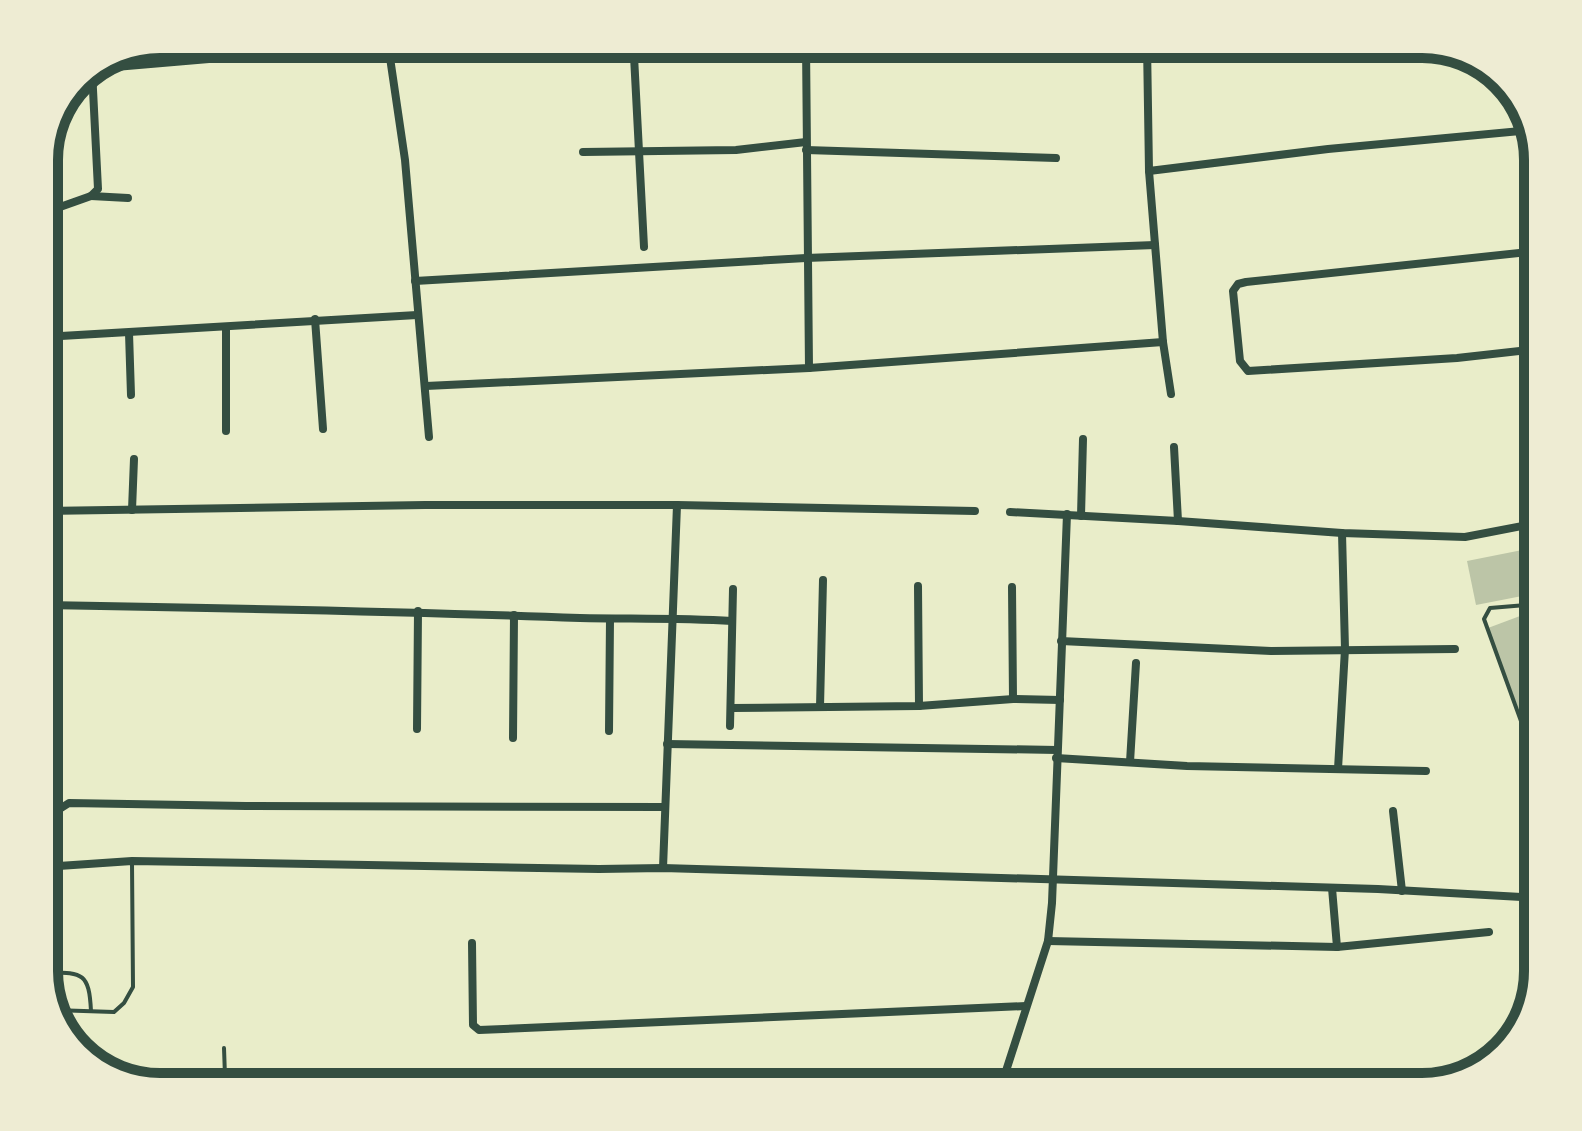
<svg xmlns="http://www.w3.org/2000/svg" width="1582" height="1131" font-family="'Noto Sans',sans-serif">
	<rect width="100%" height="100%" fill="#e9edc9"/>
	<g fill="#bcc5a7">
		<polygon points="1538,547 1538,593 1476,605 1467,561"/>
		<polygon points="1531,612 1538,630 1538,761 1488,628"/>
	</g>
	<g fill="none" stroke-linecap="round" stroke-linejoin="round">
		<g stroke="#344e41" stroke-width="4">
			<polyline points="1538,604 1490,608 1484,619 1538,768"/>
			<path d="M44 972C82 973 89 971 91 1011"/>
			<polyline points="53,1010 114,1012 124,1003 133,987 132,863"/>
			<polyline points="224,1048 225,1076 232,1087"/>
		</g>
		<g stroke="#344e41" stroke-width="8">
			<polyline points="388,44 405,160 429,437"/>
			<polyline points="806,44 809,368"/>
			<polyline points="1147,44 1149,171 1163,342 1171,394"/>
			<polyline points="1147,49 1196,44"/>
			<polyline points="634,56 644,247"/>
			<polyline points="92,69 387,44"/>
			<polyline points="806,150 1056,158"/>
			<polyline points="583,152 736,150 806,142"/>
			<polyline points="1149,171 1328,149 1531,130"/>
			<polyline points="91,196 128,198"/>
			<polyline points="60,207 91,196 98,189 92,70"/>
			<polyline points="1538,251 1246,282 1238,284 1233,291 1240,361 1248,371 1457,358 1538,349"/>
			<polyline points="415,281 806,258 1155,245"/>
			<polyline points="315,319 323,429"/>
			<polyline points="226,328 226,431"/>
			<polyline points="129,333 131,395"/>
			<polyline points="44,337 417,315"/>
			<polyline points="426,386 809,368 1163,342"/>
			<polyline points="1174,447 1178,521"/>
			<polyline points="132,510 134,459"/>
			<polyline points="44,511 425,505 677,505 975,511"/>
			<polyline points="1010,512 1178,521 1342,533 1465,537 1538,523"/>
			<polyline points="1081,516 1083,439"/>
			<polyline points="918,586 919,706"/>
			<polyline points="1012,587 1013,699"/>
			<path d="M44 605C223 608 402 611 580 618 631 619 682 618 732 621"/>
			<polyline points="1061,641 1271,651 1455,649"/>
			<polyline points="820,707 823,580"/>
			<polyline points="732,708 919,706 1013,699 1060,700"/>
			<polyline points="730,726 733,589"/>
			<polyline points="417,729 418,611"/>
			<polyline points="609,731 610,619"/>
			<polyline points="513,738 514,615"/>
			<polyline points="667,744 1057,750"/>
			<polyline points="1056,758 1187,766 1426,771"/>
			<polyline points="1130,762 1136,663"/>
			<polyline points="1338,769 1345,649 1342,533"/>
			<polyline points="1393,811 1402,891"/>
			<polyline points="44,867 132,861 599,869 663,868 1378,889 1538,898"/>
			<polyline points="56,867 58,810 69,803 246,806 665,807"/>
			<polyline points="663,868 677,505"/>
			<polyline points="1332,888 1337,947"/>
			<polyline points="1048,941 1337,947 1489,932"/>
			<polyline points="472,943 473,1025 479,1030 1026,1006"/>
			<polyline points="434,1087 1005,1074 1048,941 1052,903 1067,514"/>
			<polyline points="1001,1087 1005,1074 1131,1079 1336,1080 1469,1076"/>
		</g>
	</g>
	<path d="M0 0H1582V1131H0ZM160 58H1422A102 102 0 0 1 1524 160V971A102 102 0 0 1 1422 1073H160A102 102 0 0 1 58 971V160A102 102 0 0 1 160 58Z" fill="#eeecd3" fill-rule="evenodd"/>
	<path fill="none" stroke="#344e41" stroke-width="10" d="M160 58H1422A102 102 0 0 1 1524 160V971A102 102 0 0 1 1422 1073H160A102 102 0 0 1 58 971V160A102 102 0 0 1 160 58Z"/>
</svg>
